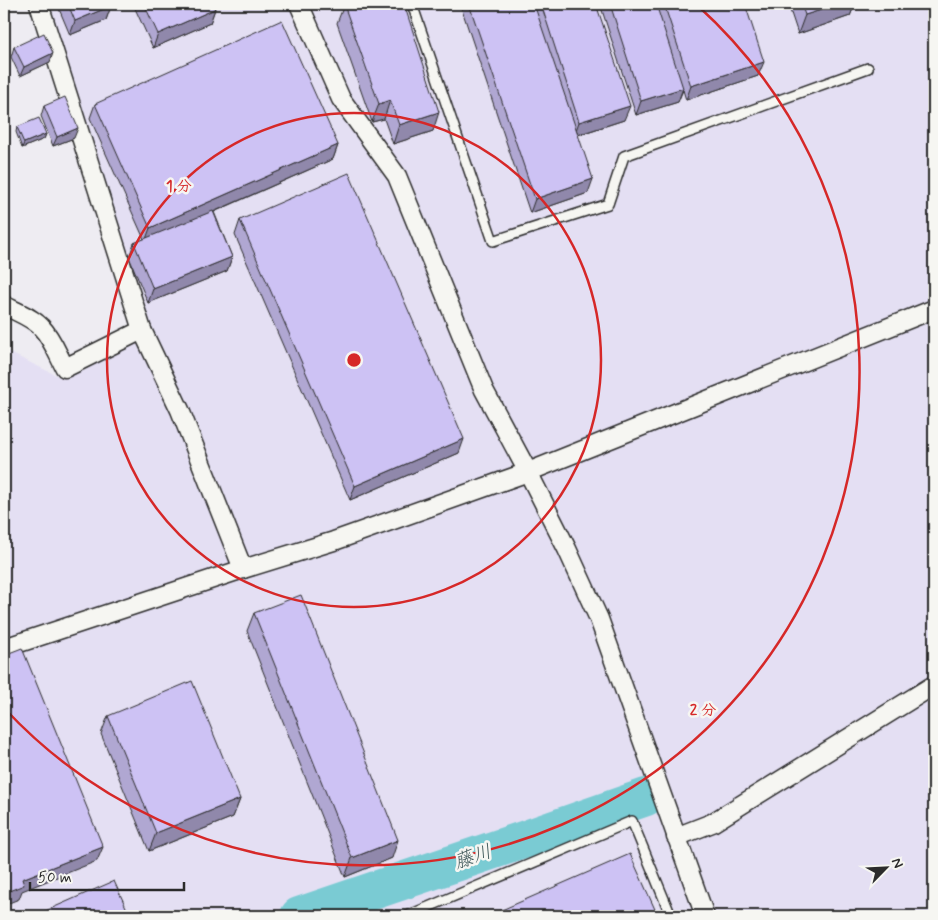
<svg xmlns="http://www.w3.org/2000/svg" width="938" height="920" font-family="Mynerve,'Klee One',sans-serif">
	<rect width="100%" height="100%" fill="#eeecf2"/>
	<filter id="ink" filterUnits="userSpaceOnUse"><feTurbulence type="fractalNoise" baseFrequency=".02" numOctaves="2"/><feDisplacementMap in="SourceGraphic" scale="10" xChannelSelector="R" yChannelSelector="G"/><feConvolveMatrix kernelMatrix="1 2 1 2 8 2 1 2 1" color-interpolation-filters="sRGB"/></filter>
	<g filter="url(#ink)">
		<polygon fill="#e4dff3" points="43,4 923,4 934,28 934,916 4,916 4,350 60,377 139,340"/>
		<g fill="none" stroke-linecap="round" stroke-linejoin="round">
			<polyline stroke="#7acbd3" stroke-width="38" points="299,916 526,839 646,797"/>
			<defs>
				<g id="service">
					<polyline points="412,4 493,241 608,204 624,156 868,68"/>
					<polyline points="407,916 632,821 671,916"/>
				</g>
				<g id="minor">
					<polyline points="39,4 142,330 180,410 243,569"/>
					<polyline points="299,4 341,99 397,176 484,390 528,472 567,549 599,619 705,916"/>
					<path d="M4 305C16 312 32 317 41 327 52 338 58 355 65 368L142 330"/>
					<polyline points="4,648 243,569 334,541 528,472 934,309"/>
					<polyline points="676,837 712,823 934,685"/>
				</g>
			</defs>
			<use href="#service" stroke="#2b2b2b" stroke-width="12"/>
			<use href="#minor" stroke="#2b2b2b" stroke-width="21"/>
			<use href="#service" stroke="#f6f6f2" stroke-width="9"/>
			<use href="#minor" stroke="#f6f6f2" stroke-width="18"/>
		</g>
		<g fill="#b0a7d2" stroke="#2b2b2b">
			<polygon points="57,4 110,4 111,6 106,20 70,35"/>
			<polygon points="133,4 212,4 215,9 210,23 153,48"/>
			<polygon points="346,4 404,4 433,131 393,144 384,119 372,122 337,23 344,5"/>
			<polygon points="460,4 596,4 624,120 578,135 588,193 530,213"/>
			<polygon points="600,4 745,4 758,76 686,100 683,90 678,102 636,115"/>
			<polygon points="788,4 855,4 850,16 798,34"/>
			<polygon points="14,47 50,62 20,76 11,57"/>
			<polygon points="95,104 338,145 333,159 214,212 232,257 227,271 148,303 129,257 134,243 144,239 90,118"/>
			<polygon points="44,106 74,138 53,146 41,116"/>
			<polygon points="17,127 46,134 44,139 22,148 16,132"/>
			<polygon points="240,220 459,453 350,500 235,235"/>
			<polygon points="254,613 392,858 345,877 247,631"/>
			<polygon points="108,716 240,799 233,817 149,851 101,734"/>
		</g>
		<g fill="#9088ab" stroke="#2b2b2b">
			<polygon points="840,4 855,4 850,16 798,34 805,15"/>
			<polygon points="111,6 106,20 70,35 75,21"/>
			<polygon points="215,9 210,23 153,48 158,34"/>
			<polygon points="53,53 50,62 20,76 24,67"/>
			<polygon points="764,62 758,76 686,100 691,86"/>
			<polygon points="683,88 678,102 636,115 641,101"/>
			<polygon points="390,100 384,119 372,122 379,104"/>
			<polygon points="630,106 624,120 574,136 579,122"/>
			<polygon points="439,112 433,131 393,144 399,125"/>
			<polygon points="78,128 74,138 53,146 57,137"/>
			<polygon points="46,134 44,139 22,148 24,143"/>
			<polygon points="338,145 333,159 145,242 150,228"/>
			<polygon points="593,179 588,193 530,213 535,199"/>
			<polygon points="232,257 227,271 148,303 153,289"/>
			<polygon points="464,439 459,453 350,500 355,486"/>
			<polygon points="240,799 233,817 149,851 156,833"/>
			<polygon points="398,840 392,858 345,877 352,858"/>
			<polygon points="103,847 97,861 22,891 19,899 4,905 4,893 22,879"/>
		</g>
		<g fill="#cdc2f4" stroke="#2b2b2b">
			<polygon points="68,4 110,4 111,6 75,21"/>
			<polygon points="144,4 212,4 215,9 158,34"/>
			<polygon points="347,4 404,4 439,112 399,125 390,100 379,104 344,5"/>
			<polygon points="469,4 534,4 593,179 535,199"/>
			<polygon points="541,4 596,4 630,106 579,122"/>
			<polygon points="610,4 656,4 683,88 641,101"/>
			<polygon points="664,4 745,4 764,62 691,86"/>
			<polygon points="801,4 840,4 805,15"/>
			<polygon points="282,20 338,145 150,228 95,104"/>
			<polygon points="44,33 53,53 24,67 14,47"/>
			<polygon points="65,97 78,128 57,137 44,106"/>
			<polygon points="39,118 46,134 24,143 17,127"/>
			<polygon points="349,173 464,439 355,486 240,220"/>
			<polygon points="213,211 232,257 153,289 134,243"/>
			<polygon points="301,595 398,840 352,858 254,613"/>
			<polygon points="22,648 103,847 22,879 24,885 4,893 4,655"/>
			<polygon points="192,681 240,799 156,833 108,716"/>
			<polygon points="630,854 658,916 488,916"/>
			<polygon points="114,881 130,916 34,916"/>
		</g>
	</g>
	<g fill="none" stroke="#d62828" stroke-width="2.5">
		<circle cx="354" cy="360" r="247"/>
		<path d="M697 5A494 494 0 1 1 5 709"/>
	</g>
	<g text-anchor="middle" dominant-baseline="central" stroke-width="5" stroke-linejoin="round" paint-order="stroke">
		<g font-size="19" font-style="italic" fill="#435b5d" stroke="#f6f6f2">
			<text transform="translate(473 857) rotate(-19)">藤川</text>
		</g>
	</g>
	<circle cx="354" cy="360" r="8" fill="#d62828" stroke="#f6f6f2" stroke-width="2.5"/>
	<g font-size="15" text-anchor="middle" font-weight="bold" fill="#d62828" stroke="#f6f6f2" stroke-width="5" stroke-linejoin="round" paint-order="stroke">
		<text x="179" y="191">1 分</text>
		<text x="703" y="715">2 分</text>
	</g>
	<rect width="938" height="920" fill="none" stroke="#f6f6f2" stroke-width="20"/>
	<rect x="10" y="10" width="918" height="900" fill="none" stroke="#2b2b2b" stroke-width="2" filter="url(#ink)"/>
	<g transform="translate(886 868) rotate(66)" stroke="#f6f6f2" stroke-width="4" paint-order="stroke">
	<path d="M0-4L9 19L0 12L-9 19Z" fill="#2b2b2b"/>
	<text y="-8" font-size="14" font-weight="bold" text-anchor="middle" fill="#2b2b2b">N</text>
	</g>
	<path d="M30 882v8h154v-8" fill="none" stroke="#2b2b2b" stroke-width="2.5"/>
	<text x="38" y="882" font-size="15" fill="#2b2b2b" stroke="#f6f6f2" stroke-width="4" paint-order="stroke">50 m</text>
</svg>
